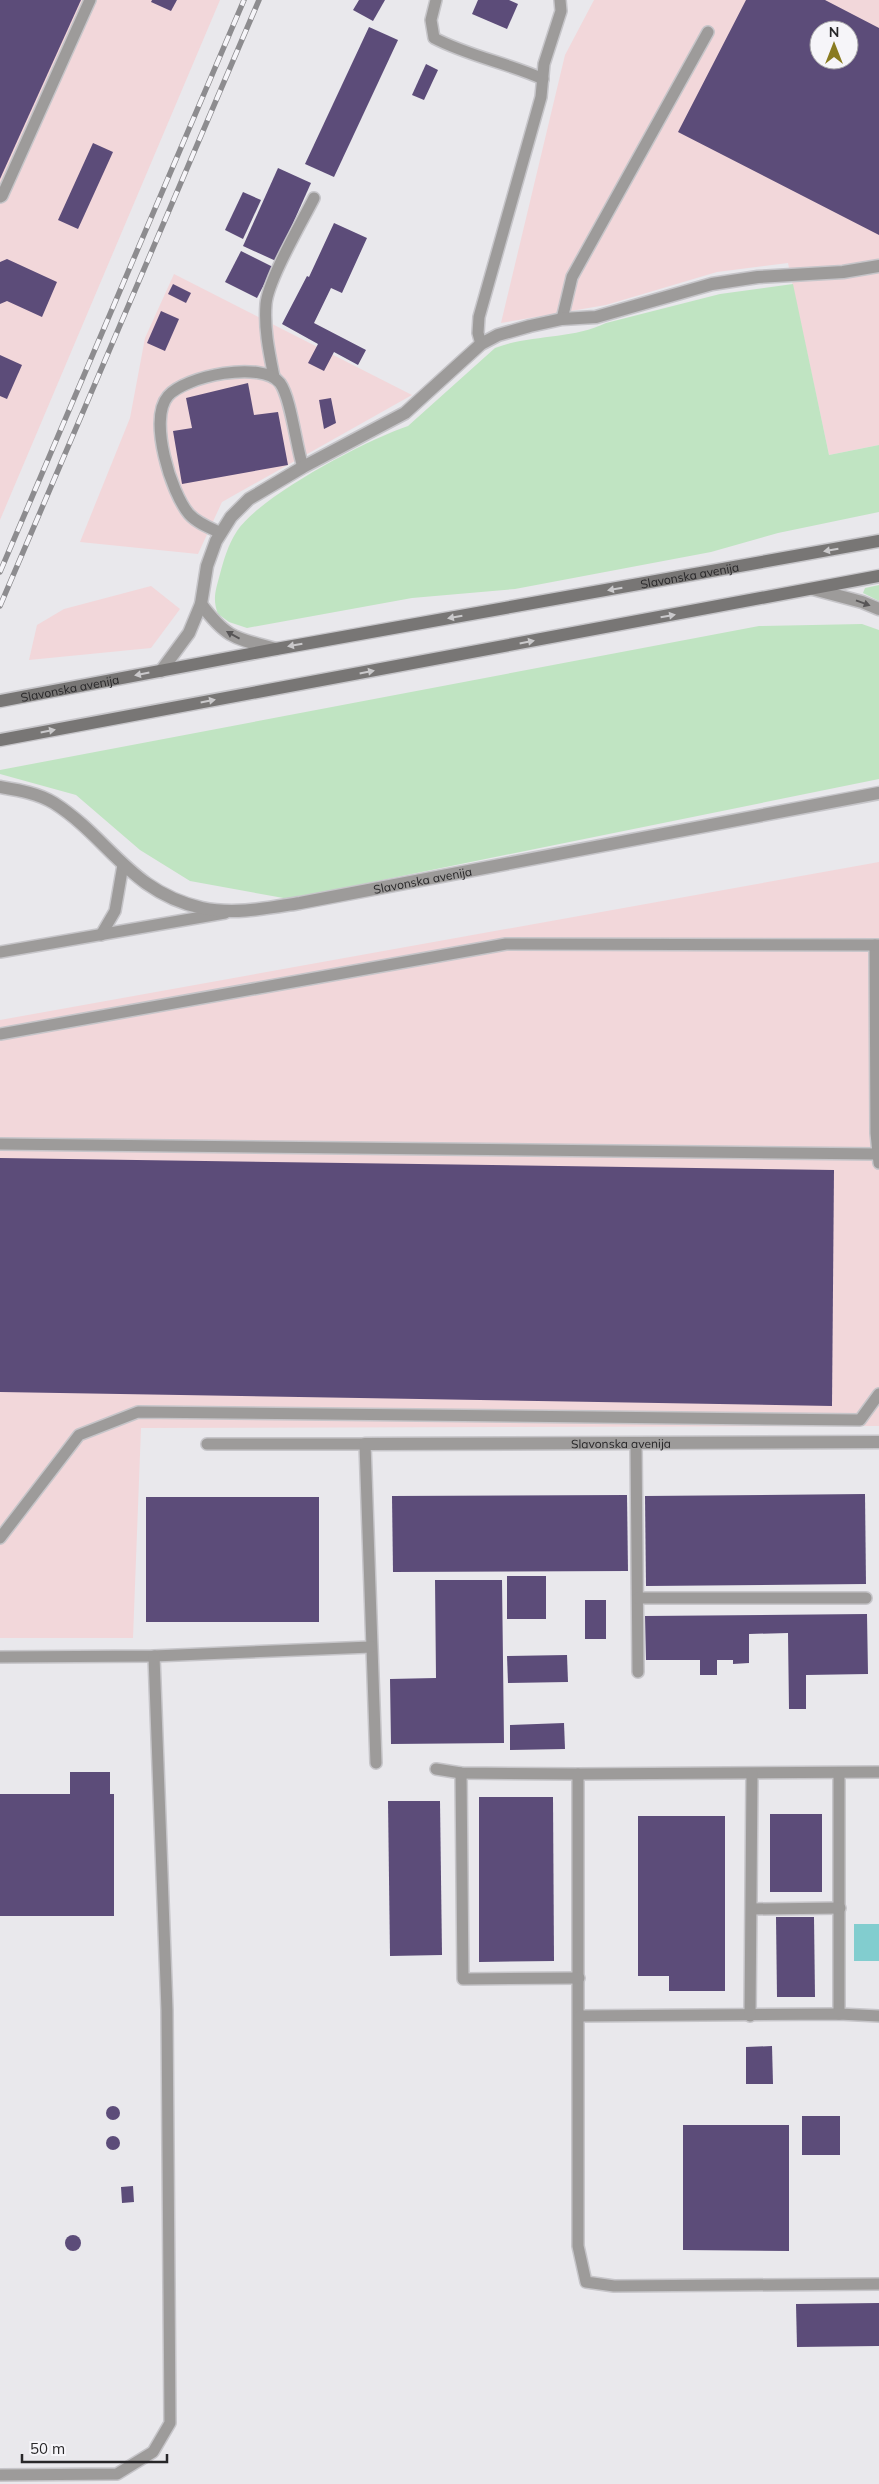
<svg xmlns="http://www.w3.org/2000/svg" width="879" height="2484" font-family="Mulish,sans-serif">
	<rect width="100%" height="100%" fill="#e9e8ec"/>
	<g fill="#f2d7da" fill-rule="evenodd">
		<polygon points="0,0 220,0 0,520"/>
		<path d="M594 0H879V445L829 455 788 263 717 272 606 305 501 323 565 55ZM819 30H849V60H819Z"/>
		<polygon points="174,274 412,395 222,502 198,554 80,542 130,418 145,338"/>
		<polygon points="151,586 180,609 151,648 29,660 37,625 64,609"/>
		<polygon points="879,862 879,1426 141,1428 133,1638 0,1638 0,1020"/>
	</g>
	<g fill="#c0e4c2">
		<path d="M793 284 829 455 879 445V512L778 533 711 552 515 589 412 598 247 628 229 622 218 614C212 599 216 589 220 574 224 559 228 545 237 531 260 496 366 440 408 426L495 348C531 334 571 340 606 323L720 294Z"/>
		<polygon points="879,585 879,601 863,593 865,588"/>
		<polygon points="862,624 879,630 879,779 289,899 190,881 140,850 76,795 0,774 0,770 759,626"/>
	</g>
	<rect fill="#82cdcf" x="854" y="1924" width="25" height="37"/>
	<g fill="#5c4c79" fill-rule="evenodd">
		<polygon points="0,0 81,0 0,179"/>
		<polygon points="152,0 177,0 171,11 151,2"/>
		<polygon points="359,0 385,0 373,21 353,10"/>
		<polygon points="478,0 509,0 518,4 507,29 472,14"/>
		<path d="M746 0H825L879 28V235L678 132ZM819 30H849V60H819Z"/>
		<polygon points="369,27 398,40 334,177 305,164"/>
		<polygon points="426,64 438,70 424,100 412,95"/>
		<polygon points="93,143 113,152 78,229 58,220"/>
		<polygon points="278,168 311,183 276,261 243,246"/>
		<polygon points="243,192 261,200 243,239 225,230"/>
		<polygon points="334,223 367,238 342,293 331,288 314,323 366,350 358,365 334,352 324,371 308,363 318,344 282,324 307,276 309,277"/>
		<polygon points="241,251 273,267 257,298 225,282"/>
		<polygon points="7,259 57,282 42,317 7,301 0,304 0,262"/>
		<polygon points="173,284 191,293 186,303 168,294"/>
		<polygon points="161,311 179,319 165,351 147,343"/>
		<polygon points="0,355 22,365 7,399 0,396"/>
		<polygon points="248,383 254,415 278,412 288,465 182,484 173,431 192,428 186,398"/>
		<polygon points="331,398 336,423 324,429 319,400"/>
		<polygon points="0,1158 834,1170 832,1406 0,1392"/>
		<polygon points="865,1494 866,1584 646,1586 645,1496"/>
		<polygon points="627,1495 628,1571 393,1572 392,1496"/>
		<rect x="146" y="1497" width="173" height="125"/>
		<rect x="507" y="1576" width="39" height="43"/>
		<polygon points="435,1580 502,1580 504,1743 391,1744 390,1679 436,1678"/>
		<rect x="585" y="1600" width="21" height="39"/>
		<polygon points="867,1614 868,1674 806,1675 806,1709 789,1709 788,1633 749,1634 749,1663 733,1664 733,1660 717,1660 717,1675 700,1675 700,1660 646,1660 645,1616"/>
		<polygon points="567,1655 568,1682 508,1683 507,1656"/>
		<polygon points="564,1723 565,1749 510,1750 510,1725"/>
		<polygon points="70,1772 110,1772 110,1794 114,1794 114,1916 0,1916 0,1794 70,1794"/>
		<polygon points="479,1797 553,1797 554,1961 479,1962"/>
		<polygon points="388,1801 440,1801 442,1955 390,1956"/>
		<rect x="770" y="1814" width="52" height="78"/>
		<polygon points="638,1816 725,1816 725,1991 669,1991 669,1976 638,1976"/>
		<polygon points="776,1917 814,1917 815,1997 777,1997"/>
		<polygon points="772,2046 773,2084 746,2084 746,2047"/>
		<circle cx="113" cy="2113" r="7"/>
		<rect x="802" y="2116" width="38" height="39"/>
		<polygon points="683,2125 789,2125 789,2251 683,2250"/>
		<circle cx="113" cy="2143" r="7"/>
		<polygon points="133,2186 134,2202 122,2203 121,2187"/>
		<circle cx="73" cy="2243" r="8"/>
		<polygon points="879,2303 879,2346 797,2347 796,2304"/>
	</g>
	<g fill="none" stroke-linecap="round" stroke-linejoin="round">
		<defs>
			<g id="service">
				<path d="M436 0 431 20 434 38C468 56 508 63 543 79"/>
				<polyline points="0,197 2,196 90,0"/>
				<polyline points="562,319 572,277 708,32"/>
				<polyline points="481,344 478,333 479,317 541,97 544,64 561,11 560,0"/>
				<path d="M274 377C269 352 264 329 266 304 268 280 302 222 314 198"/>
				<path d="M221 533C210 528 197 523 189 514 171 493 148 419 168 396 185 376 262 360 280 383 291 398 296 446 303 467"/>
				<polyline points="101,935 115,911 123,865"/>
				<polyline points="875,945 876,1133 879,1163"/>
				<polyline points="0,952 225,913"/>
				<polyline points="0,1034 506,944 879,945"/>
				<polyline points="0,1144 877,1154"/>
				<polyline points="636,1443 638,1672"/>
				<polyline points="207,1444 365,1444 376,1763"/>
				<polyline points="0,1538 79,1435 138,1412 860,1420 879,1394"/>
				<polyline points="638,1598 866,1598"/>
				<polyline points="0,1657 154,1656 371,1647"/>
				<polyline points="436,1769 461,1773 578,1774"/>
				<polyline points="879,1772 578,1774 578,2246 586,2282 614,2286 879,2284"/>
				<polyline points="461,1773 463,1979 579,1978"/>
				<polyline points="839,1773 839,2014"/>
				<polyline points="752,1909 840,1908"/>
				<polyline points="580,2016 839,2014 879,2016"/>
				<polyline points="750,2016 752,1774"/>
				<polyline points="0,2475 117,2474 153,2452 170,2423 167,2010 154,1656"/>
			</g>
			<g id="minor">
				<polyline points="813,589 862,602 879,609"/>
				<path d="M201 604C227 639 235 638 276 649"/>
				<polyline points="161,671 189,633 201,604 207,566 216,541 231,517 249,499 303,467 405,413 481,344 498,335 530,326 562,319 596,317 712,284 758,277 843,272 879,266"/>
				<path id="s1" d="M365 1444 879 1442"/>
			</g>
			<g id="tertiary">
				<path id="s2" d="M0 787C18 790 38 793 54 803 109 838 130 892 202 908 234 915 268 908 300 903L879 793"/>
			</g>
			<g id="secondary">
				<path id="s3" d="M0 701 276 649 879 541"/>
				<polyline points="0,740 879,576"/>
			</g>
		</defs>
		<use href="#service" stroke="#c6c5c9" stroke-width="14"/>
		<use href="#minor" stroke="#c6c5c9" stroke-width="15"/>
		<use href="#tertiary" stroke="#c6c5c9" stroke-width="15"/>
		<use href="#secondary" stroke="#c6c5c9" stroke-width="15"/>
		<use href="#service" stroke="#9d9b9a" stroke-width="11"/>
		<use href="#minor" stroke="#9d9b9a" stroke-width="12"/>
		<use href="#tertiary" stroke="#9d9b9a" stroke-width="12"/>
		<use href="#secondary" stroke="#787675" stroke-width="12"/>
		<defs>
			<g id="rail">
				<polyline points="0,572 244,0"/>
				<polyline points="0,606 259,0"/>
			</g>
		</defs>
		<use href="#rail" stroke="#8d8c8f" stroke-width="5.5"/>
		<use href="#rail" stroke="#f6f5f9" stroke-width="4" stroke-dasharray="11" stroke-linecap="butt"/>
	</g>
	<defs><path id="oneway-solid" d="M-6-.8H1V-3.2L6.5 0L1 3.2V.8H-6Z" transform="scale(1.25)"/></defs>
	<g fill="#cac9cb">
		<use href="#oneway-solid" transform="translate(831 550) rotate(170)"/>
		<use href="#oneway-solid" transform="translate(615 589) rotate(170)"/>
		<use href="#oneway-solid" transform="translate(668 616) rotate(-10)"/>
		<use href="#oneway-solid" transform="translate(455 617) rotate(170)"/>
		<use href="#oneway-solid" transform="translate(527 642) rotate(-11)"/>
		<use href="#oneway-solid" transform="translate(295 645) rotate(170)"/>
		<use href="#oneway-solid" transform="translate(367 672) rotate(-11)"/>
		<use href="#oneway-solid" transform="translate(142 674) rotate(169)"/>
		<use href="#oneway-solid" transform="translate(208 701) rotate(-11)"/>
		<use href="#oneway-solid" transform="translate(48 731) rotate(-11)"/>
	</g>
	<g fill="#575556">
		<use href="#oneway-solid" transform="translate(863 603) rotate(20)"/>
		<use href="#oneway-solid" transform="translate(233 635) rotate(-151)"/>
	</g>
	<g text-anchor="middle" dominant-baseline="central" stroke-width="5" stroke-linejoin="round" paint-order="stroke">
		<g font-size="12" fill="#282729" stroke="#f6f5f9">
			<text stroke="none"><textPath href="#s3" startOffset="701">Slavonska avenija</textPath></text>
			<text stroke="none"><textPath href="#s3" startOffset="71">Slavonska avenija</textPath></text>
			<text stroke="none"><textPath href="#s2" startOffset="464">Slavonska avenija</textPath></text>
			<text stroke="none"><textPath href="#s1" startOffset="256">Slavonska avenija</textPath></text>
		</g>
	</g>
	<g transform="translate(834 45)"><circle r="24" fill="#f6f5f9" stroke="#a4a3a6"/>
	<path d="M0-4L9 19L0 12L-9 19Z" fill="#897b21"/>
	<text y="-8" font-size="14" font-weight="bold" text-anchor="middle" fill="#282729">N</text>
	</g>
	<path d="M22 2454v8h145v-8" fill="none" stroke="#282729" stroke-width="2.5"/>
	<text x="30" y="2454" font-size="15" fill="#282729" stroke="#f6f5f9" stroke-width="4" paint-order="stroke">50 m</text>
</svg>
